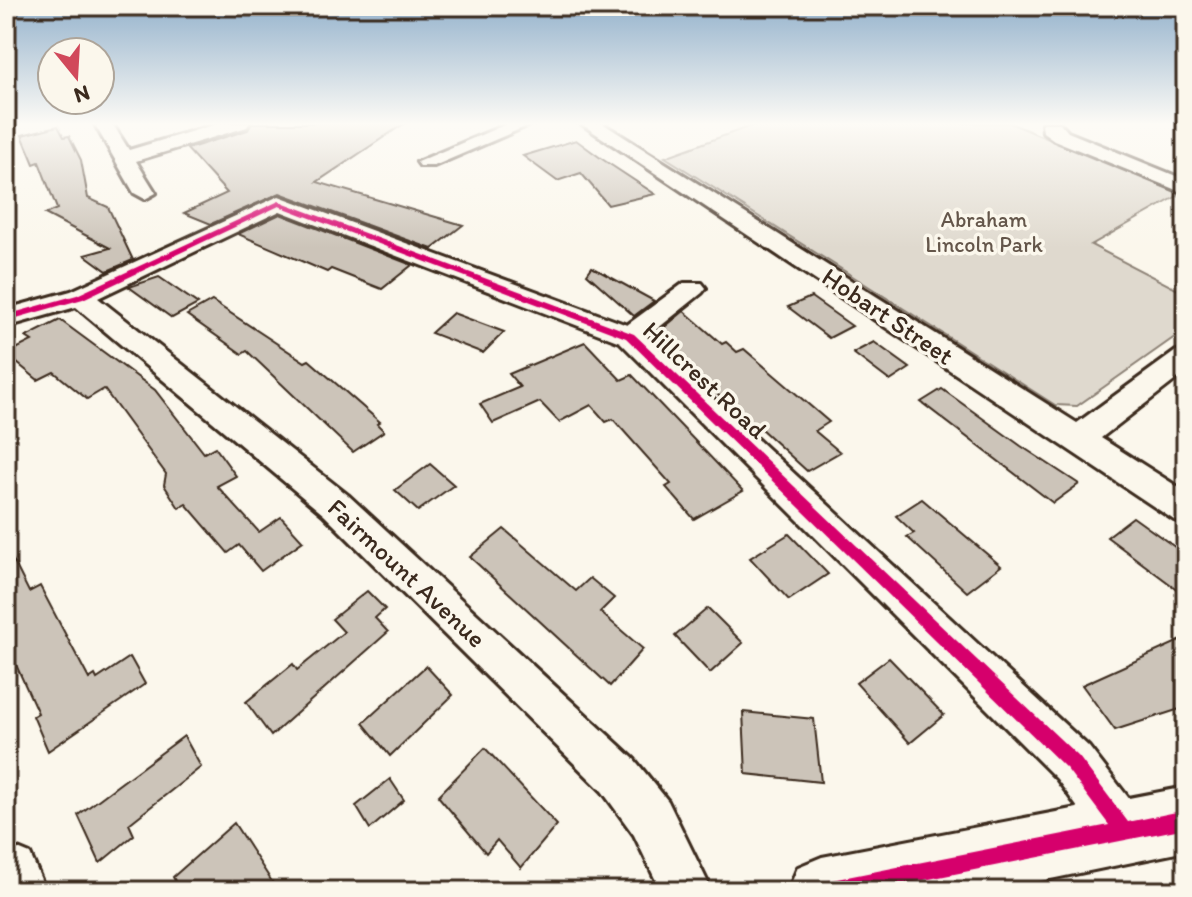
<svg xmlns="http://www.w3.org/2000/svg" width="1192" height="897" font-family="Itim,sans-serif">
	<rect width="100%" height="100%" fill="#fbf7ec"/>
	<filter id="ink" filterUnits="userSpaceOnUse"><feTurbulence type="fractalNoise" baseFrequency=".0125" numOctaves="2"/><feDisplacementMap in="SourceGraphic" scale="16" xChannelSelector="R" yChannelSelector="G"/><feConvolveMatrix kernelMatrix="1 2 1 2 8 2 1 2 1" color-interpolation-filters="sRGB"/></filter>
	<g filter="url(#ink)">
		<polygon fill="#dfd9ce" stroke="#8d8276" stroke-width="2" points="759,123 1010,123 1181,194 1091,245 1186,294 1186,329 1077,406 1055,405 665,157"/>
		<g fill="#ccc4b9" stroke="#3b2a1e" stroke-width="2">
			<polygon points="252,123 405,123 317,182 463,225 432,249 280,193 211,224 184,213 227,193 187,149 248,130"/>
			<polygon points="58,126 64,137 69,136 81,160 88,198 108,207 133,260 107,271 85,255 110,248 45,214 57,209 39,162 34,164 22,135"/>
			<polygon points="576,140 602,159 655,194 608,205 581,173 557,181 523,156"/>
			<polygon points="280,214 412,265 382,289 331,269 327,272 238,234"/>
			<polygon points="592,267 654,301 634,316 587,274"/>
			<polygon points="159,277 198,304 172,318 129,287"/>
			<polygon points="811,297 852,326 829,338 788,307"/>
			<polygon points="212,301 305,362 309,360 380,422 377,424 384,431 353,452 247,351 242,354 187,315"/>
			<polygon points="684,311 722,344 726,342 737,352 744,349 829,422 815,431 840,452 807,471 760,428 755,430 655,335"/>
			<polygon points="453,313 504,332 483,353 431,333"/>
			<polygon points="60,320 155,390 204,453 215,447 236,476 217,486 259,532 281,517 303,541 261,571 239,545 228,553 186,504 179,508 164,485 166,474 104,389 87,399 54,372 38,380 6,354 32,341 26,337"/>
			<polygon points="585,342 621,380 632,375 743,491 694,519 666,487 671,484 613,419 606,422 591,405 559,422 540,402 493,423 480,404 520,387 509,374"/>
			<polygon points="874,342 910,368 890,381 853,353"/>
			<polygon points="942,389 1021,446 1079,484 1053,503 921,402"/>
			<polygon points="430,464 454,485 418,511 395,490"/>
			<polygon points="922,499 1001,566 967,592 907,537 914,533 896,516"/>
			<polygon points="1133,517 1186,555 1186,596 1107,537"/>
			<polygon points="504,529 576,591 590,578 614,598 600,612 643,649 610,686 470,557"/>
			<polygon points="789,534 828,574 789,600 750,558"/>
			<polygon points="6,546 29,592 40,586 89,679 95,675 97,679 130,657 145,684 48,751 33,716 38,713 6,643"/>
			<polygon points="367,591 385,609 375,618 388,632 271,736 246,702 293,664 297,670 344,632 332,619"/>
			<polygon points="708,608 743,643 710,673 675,636"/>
			<polygon points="1186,638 1186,707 1115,730 1082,685"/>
			<polygon points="889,658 944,715 910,743 856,683"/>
			<polygon points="426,666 453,695 390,756 363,723"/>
			<polygon points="743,712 814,719 821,782 746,774"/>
			<polygon points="184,736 201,767 129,824 134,835 100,863 78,815"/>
			<polygon points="485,748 557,825 521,868 497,840 486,853 438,796"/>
			<polygon points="390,779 404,800 370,829 356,806"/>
			<polygon points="234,823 278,891 180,891 173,877"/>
		</g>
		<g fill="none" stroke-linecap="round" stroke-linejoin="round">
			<defs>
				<g id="street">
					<polygon points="94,123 112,123 129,150 220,123 249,123 247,127 136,161 156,193 145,199 134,193"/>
					<polygon points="509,123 534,123 434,166 420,166 417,162"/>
					<polygon points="580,123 602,123 1077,423 1176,351 1186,348 1186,372 1101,438 1186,492 1186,524 1174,520"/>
					<polygon points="1042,123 1060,123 1068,132 1186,180 1186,194 1054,140 1043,132"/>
					<polygon points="279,196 627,325 684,283 702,283 706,288 702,293 647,337 1089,747 1141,814 1148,831 1141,848 1124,855 1107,848 1057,779 620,342 280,211 98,298 348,495 634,759 668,801 712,891 661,891 634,835 602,791 324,515 76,307 6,327 6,309 71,291"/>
				</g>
				<g id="secondary">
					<polygon points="1186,787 1186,851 992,891 788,891 798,867 822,857"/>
					<polygon points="6,844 30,854 46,891 6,891"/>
				</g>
			</defs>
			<use href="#street" stroke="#3b2a1e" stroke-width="6"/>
			<use href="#secondary" stroke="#3b2a1e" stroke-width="6"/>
			<use href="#street" fill="#fbf7ec" fill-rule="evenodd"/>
			<use href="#secondary" fill="#fbf7ec" fill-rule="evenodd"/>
			<defs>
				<polygon id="cycleway" points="279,201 634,334 1079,757 1128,822 1186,810 1186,828 869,891 813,891 815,884 822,882 1109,825 1067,769 626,338 279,206 83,299 6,321 6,315 77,295"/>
			</defs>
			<use href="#cycleway" stroke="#fbf7ec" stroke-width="5"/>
			<use href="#cycleway" fill="#d6006c" fill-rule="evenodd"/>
		</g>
	</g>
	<linearGradient id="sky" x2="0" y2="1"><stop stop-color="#94b2cc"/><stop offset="0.5" stop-color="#fdfbf6"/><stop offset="1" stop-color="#fdfbf6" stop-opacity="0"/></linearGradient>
	<rect width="1192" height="248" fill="url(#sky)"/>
	<g text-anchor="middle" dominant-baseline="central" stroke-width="7" stroke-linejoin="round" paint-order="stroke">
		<g font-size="22" fill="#64564a" stroke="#fbf7ec">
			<text x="984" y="219">Abraham<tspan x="984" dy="25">Lincoln Park</tspan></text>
		</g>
		<g font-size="26" fill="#3b2a1e" stroke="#fbf7ec">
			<text transform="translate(888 316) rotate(34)">Hobart Street</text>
			<text transform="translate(705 380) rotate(43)">Hillcrest Road</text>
			<text transform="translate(407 573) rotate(43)">Fairmount Avenue</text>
		</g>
	</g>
	<rect width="1192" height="897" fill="none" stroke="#fbf7ec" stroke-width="32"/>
	<rect x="16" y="16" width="1160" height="865" fill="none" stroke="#3b2a1e" stroke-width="3" filter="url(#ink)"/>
	<g transform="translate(76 76) rotate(162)"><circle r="38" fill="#fbf7ec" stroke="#aea59a" stroke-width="2"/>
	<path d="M0-6L14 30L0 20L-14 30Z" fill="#d1495b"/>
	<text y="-12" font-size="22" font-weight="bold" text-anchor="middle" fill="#3b2a1e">N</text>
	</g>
</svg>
